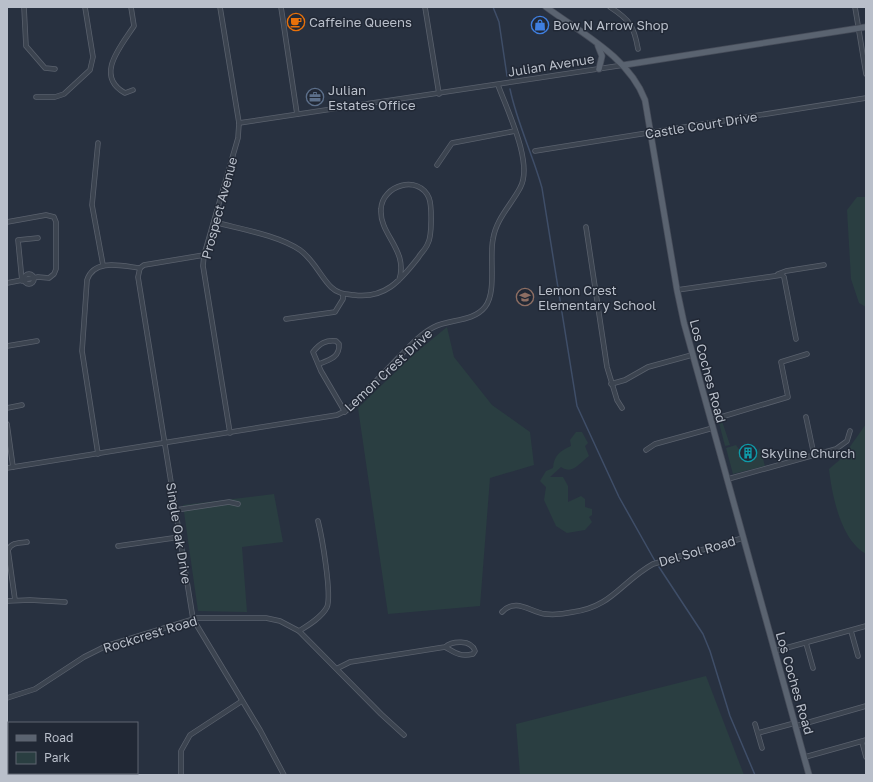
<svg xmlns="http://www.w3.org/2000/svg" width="873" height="782" font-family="'Golos Text',sans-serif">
	<rect width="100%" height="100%" fill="#283140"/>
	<g fill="#2a3e41">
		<polygon points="857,197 866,197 866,307 859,303 851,279 847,210"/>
		<polygon points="447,327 454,357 492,405 530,432 534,465 490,478 480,606 388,614 358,408 413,355"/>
		<polygon points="721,418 730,445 725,446 718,419"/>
		<path d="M866 424V554C841 540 832 496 829 469L842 458Z"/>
		<path d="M576 432H582L588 443 585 446 589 456C579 463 573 475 561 467L550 477H563L568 486V502L581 496 585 499V507L592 509V515L589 517 592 522 585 530 567 533 556 526 544 500 546 487 540 481 546 471 553 468C554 455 560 451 571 446L570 440Z"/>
		<polygon points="736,445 741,452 744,461 756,458 755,454 760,448 765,466 733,474 726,448"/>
		<polygon points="274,494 283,542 242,547 247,612 198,611 183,505"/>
		<polygon points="706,676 744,775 520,775 516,724"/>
	</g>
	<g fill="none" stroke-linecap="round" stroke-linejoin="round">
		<g stroke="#3f4e68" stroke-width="1.5">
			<polyline points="493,7 499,22 507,76"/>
			<path d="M510 89C517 123 533 155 542 188L577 406 619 497 655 561"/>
			<polyline points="659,567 703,634 710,651 730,716 755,775"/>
		</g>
		<defs>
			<g id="minor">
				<polyline points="24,7 26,46 45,68 55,69"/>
				<path d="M131 7 134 26C121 46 94 76 125 93L133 90"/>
				<polyline points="220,7 239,123 238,138 204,255 203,266 230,433"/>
				<polyline points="281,7 297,114"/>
				<polyline points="425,7 439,94"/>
				<path d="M610 7C630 20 634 26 638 49"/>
				<polyline points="855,7 866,74"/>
				<polyline points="36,97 55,97 64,94 90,70 93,57 85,7"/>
				<polyline points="239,123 624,65"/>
				<polyline points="98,143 92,205 103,265"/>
				<polyline points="535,151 866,98"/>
				<polyline points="437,165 452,143 515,131"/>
				<polyline points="7,222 46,215 54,217 56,222 56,269 54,274 49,278 38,277 7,283"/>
				<path d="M214 222C240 229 278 235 300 250 314 260 320 276 331 287 338 294 345 294 354 295 385 299 400 281 418 258 421 253 426 249 428 243 432 236 432 206 429 198 419 174 382 185 381 209 379 235 409 250 399 280"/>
				<polyline points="586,227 607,367 617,400 622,408"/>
				<polyline points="140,268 138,277 193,619 260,730 284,775"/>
				<polyline points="140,268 144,265 204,255"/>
				<polyline points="778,274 786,271 824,265"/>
				<circle cx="29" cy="279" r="5"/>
				<polyline points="22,281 18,240 38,238"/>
				<polyline points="677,290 782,275 784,277 796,339"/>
				<polyline points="286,319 335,312 343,299 343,294"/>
				<polyline points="7,346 37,341"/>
				<path d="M319 364C330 360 340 357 339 344L336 341C326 340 320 343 313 352L321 371 345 412"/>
				<polyline points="611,384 625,380 648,367 692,355"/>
				<polyline points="7,408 22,405"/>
				<polyline points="806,417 814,455"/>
				<polyline points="711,420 788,397 781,362 807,354"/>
				<polyline points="7,424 13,467"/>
				<polyline points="646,450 655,444 713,428"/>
				<path d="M98 454 82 351 87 280C94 258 122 266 140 268"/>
				<path d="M7 468 337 415 349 409C365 392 382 375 398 358 409 347 420 334 434 327 450 319 473 322 485 307 497 292 489 258 493 239 496 219 511 205 520 188 534 164 507 110 498 85"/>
				<polyline points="728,479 836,449 847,441 850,431"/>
				<polyline points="176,510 229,502 238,504"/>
				<polyline points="118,546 180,537"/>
				<path d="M15 600 8 550C12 542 19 543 27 542"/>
				<polyline points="7,601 30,600 65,602"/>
				<path d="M502 612C516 597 530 612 545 614 554 615 564 614 573 612 612 607 622 581 653 564L743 538"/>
				<path d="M299 631C309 625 322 617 327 607 332 595 322 537 318 521"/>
				<polyline points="851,631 858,656"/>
				<polyline points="806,643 813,668"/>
				<polyline points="775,651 866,626"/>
				<path d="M338 668 350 662 445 647C456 653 460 657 473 654L475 651C471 639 452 641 445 647"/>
				<polyline points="7,698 35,689 84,657 106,646 197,618 266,618 280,621 299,631 381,714 404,735"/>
				<polyline points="755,724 762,748"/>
				<polyline points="796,726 866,706"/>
				<polyline points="758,733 795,723"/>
				<polyline points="862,742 866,757"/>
				<polyline points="805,757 866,740"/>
				<polyline points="7,764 9,763"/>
				<polyline points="181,775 181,751 190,735 242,701"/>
			</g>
			<g id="major">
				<path d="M546 7C581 33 629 57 645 100L677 290 684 323 809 775"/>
				<polyline points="598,46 602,56 599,69"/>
				<polyline points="624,65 866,27"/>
			</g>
		</defs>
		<use href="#minor" stroke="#5a616d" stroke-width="5.5"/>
		<use href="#major" stroke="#464c59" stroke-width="7"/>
		<use href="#minor" stroke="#3c4450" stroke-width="4"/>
		<use href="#major" stroke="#5a6370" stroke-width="5.5"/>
	</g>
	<defs>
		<symbol id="cafe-ring" viewBox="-11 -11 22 22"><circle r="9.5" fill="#212835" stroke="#e8710a" stroke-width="1.5"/><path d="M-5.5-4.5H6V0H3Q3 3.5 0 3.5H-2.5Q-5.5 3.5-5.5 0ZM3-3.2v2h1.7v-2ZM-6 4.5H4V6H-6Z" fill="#e8710a"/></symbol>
		<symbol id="shop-ring" viewBox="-11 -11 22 22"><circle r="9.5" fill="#212835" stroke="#3f7fe0" stroke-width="1.5"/><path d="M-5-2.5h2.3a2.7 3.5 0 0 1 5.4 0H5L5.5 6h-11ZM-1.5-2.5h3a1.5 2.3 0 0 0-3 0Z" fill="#3f7fe0"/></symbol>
		<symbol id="office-ring" viewBox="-11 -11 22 22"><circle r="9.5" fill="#212835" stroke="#5c6f8a" stroke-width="1.5"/><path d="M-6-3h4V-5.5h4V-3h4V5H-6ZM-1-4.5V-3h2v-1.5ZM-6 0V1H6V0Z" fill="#5c6f8a"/></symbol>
		<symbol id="school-ring" viewBox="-11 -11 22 22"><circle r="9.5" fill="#212835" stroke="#8d6e63" stroke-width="1.5"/><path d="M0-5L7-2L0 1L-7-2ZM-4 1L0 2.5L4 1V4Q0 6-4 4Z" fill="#8d6e63"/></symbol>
		<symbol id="building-ring" viewBox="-11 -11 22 22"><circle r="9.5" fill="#212835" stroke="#0f9aa8" stroke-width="1.5"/><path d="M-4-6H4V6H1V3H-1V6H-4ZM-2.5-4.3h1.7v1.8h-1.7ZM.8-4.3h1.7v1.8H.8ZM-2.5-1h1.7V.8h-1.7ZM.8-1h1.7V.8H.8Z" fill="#0f9aa8"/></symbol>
	</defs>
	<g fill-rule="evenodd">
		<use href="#cafe-ring" x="286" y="12" width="20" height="20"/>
		<use href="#shop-ring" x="530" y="15" width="20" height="20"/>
		<use href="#office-ring" x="305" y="87" width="20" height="20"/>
		<use href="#school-ring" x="515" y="287" width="20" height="20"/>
		<use href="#building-ring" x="738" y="443" width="20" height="20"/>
	</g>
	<g text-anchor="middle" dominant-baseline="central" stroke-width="3" stroke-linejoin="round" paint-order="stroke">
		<g font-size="13" fill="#b9bfca" stroke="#212835" text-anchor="start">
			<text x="309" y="22">Caffeine Queens</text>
			<text x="553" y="25">Bow N Arrow Shop</text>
			<text x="328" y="90">Julian<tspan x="328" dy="15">Estates Office</tspan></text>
			<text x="538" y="290">Lemon Crest<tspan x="538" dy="15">Elementary School</tspan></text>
			<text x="761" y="453">Skyline Church</text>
		</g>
		<g font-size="13" fill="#b9bfca" stroke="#212835">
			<text transform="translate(551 65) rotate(-9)">Julian Avenue</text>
			<text transform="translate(701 125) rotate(-9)">Castle Court Drive</text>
			<text transform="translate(219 208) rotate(-75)">Prospect Avenue</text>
			<text transform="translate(388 370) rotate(-43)">Lemon Crest Drive</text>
			<text transform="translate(708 371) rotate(75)">Los Coches Road</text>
			<text transform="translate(179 533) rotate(81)">Single Oak Drive</text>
			<text transform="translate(697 551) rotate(-16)">Del Sol Road</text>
			<text transform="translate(150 634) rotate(-17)">Rockcrest Road</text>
			<text transform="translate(795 683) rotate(74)">Los Coches Road</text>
		</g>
	</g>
	<rect width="873" height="782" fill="none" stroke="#b9bfca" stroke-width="16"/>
	<rect x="8" y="722" width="130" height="52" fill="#212835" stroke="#5e6471"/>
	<rect x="16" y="735" width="20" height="6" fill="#5a6370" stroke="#5e6471"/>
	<text x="44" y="742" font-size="12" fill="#b9bfca">Road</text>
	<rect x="16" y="752" width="20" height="12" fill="#2a3e41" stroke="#5e6471"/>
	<text x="44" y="762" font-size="12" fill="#b9bfca">Park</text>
</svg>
